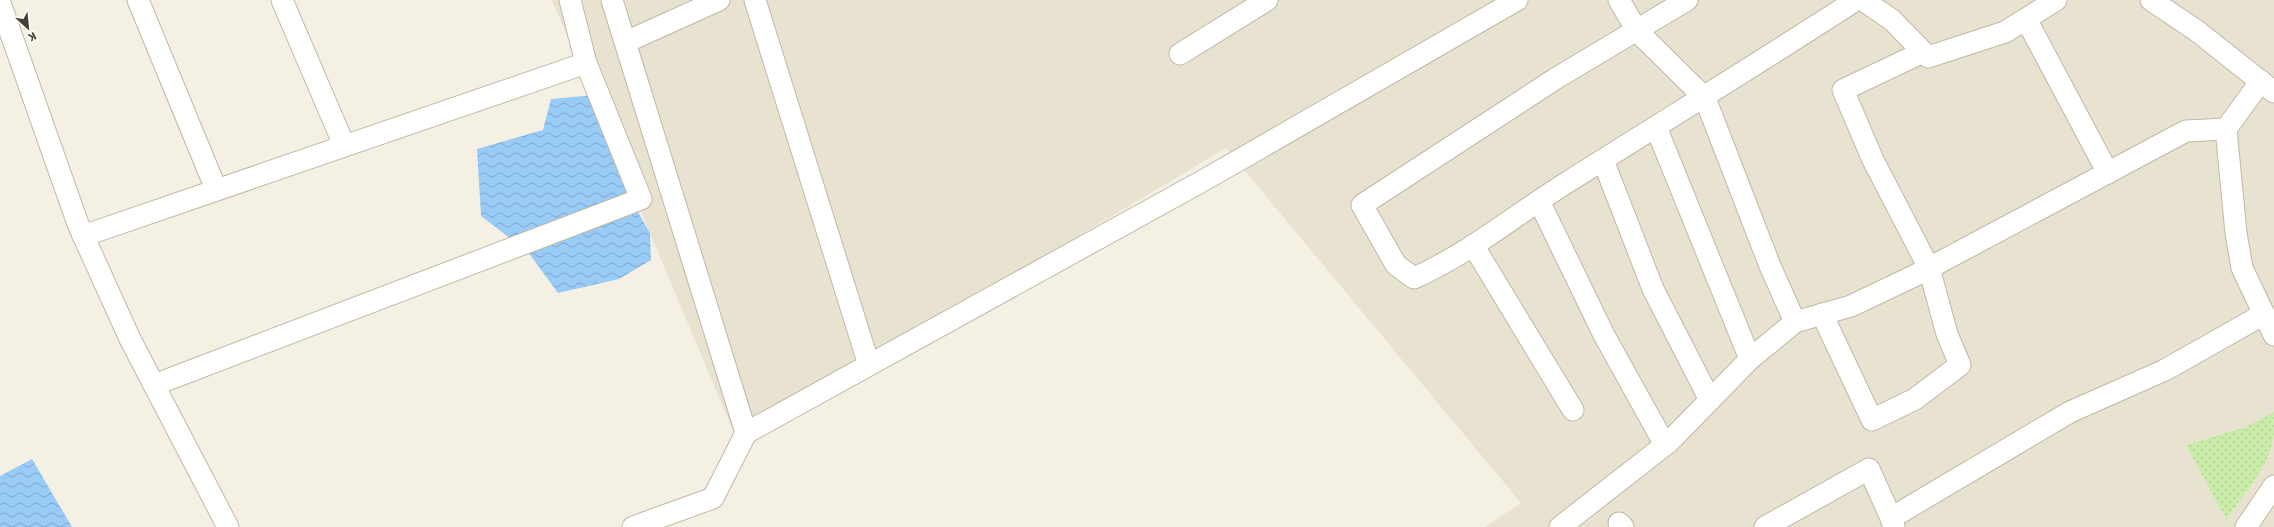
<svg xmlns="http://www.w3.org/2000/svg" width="2274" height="527" font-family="'Fira Sans',sans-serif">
	<defs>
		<pattern id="park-dots" width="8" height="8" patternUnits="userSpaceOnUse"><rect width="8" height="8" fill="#c9eda8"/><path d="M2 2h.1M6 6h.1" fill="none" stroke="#aecc91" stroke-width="1.8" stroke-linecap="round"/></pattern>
		<pattern id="water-waves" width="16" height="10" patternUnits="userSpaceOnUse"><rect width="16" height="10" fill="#99cbf7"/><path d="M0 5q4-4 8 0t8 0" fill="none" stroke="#7fa6c9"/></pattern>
	</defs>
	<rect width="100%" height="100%" fill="#f4f0e4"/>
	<polygon fill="#e8e2d1" points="552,0 2274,0 2274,527 1485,527 1521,503 1226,148 737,440"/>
	<path fill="url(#park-dots)" d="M2274 412C2274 421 2274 431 2273 440 2267 470 2243 495 2226 519L2186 445 2246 427Z"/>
	<g fill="url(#water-waves)">
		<polygon points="595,95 632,153 639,214 650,233 651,260 619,279 558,293 528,252 481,216 477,149 543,130 551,99"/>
		<polygon points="32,459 72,527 0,527 0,476"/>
	</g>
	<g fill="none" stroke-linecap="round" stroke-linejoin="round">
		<defs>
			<g id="minor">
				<polyline points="138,0 216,189"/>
				<polyline points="282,0 344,145"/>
				<polyline points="612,0 746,433"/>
				<polyline points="755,0 869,365"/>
				<polyline points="1619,0 1637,31 1705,98 1770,266 1795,322"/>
				<path d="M1687 0 1555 79 1362 205 1396 265 1414 278C1468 254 1514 216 1563 185 1661 123 1759 63 1856 0"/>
				<polyline points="1863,0 1892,20 1928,57 2005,32 2056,0"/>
				<polyline points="2151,0 2197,31 2274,92"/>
				<polyline points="0,3 78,224 130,339 228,527"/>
				<polyline points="2026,19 2108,173"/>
				<polyline points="626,42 719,0"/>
				<polyline points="1180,54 1267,0"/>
				<polyline points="2261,81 2226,129 2236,233 2242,268 2274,335"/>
				<polyline points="1656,127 1750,359"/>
				<polyline points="1603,160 1653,289 1710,400"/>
				<polyline points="1539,201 1604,335 1665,445"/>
				<polyline points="83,236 586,63 570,0"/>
				<polyline points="1473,245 1573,410"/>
				<polyline points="1822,314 1872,420 1915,399 1960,365 1947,334 1929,268 1873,160 1843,90 1923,52"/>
				<polyline points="154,385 641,199 586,63"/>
				<polyline points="1619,523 1623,527"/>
				<polyline points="633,527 713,498 746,433 1206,179 1517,0"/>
				<polyline points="1560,527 1669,442 1750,359 1795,322 1851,306 1916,275 2186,131 2226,129"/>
				<polyline points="1765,527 1869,469 1891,518"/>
				<polyline points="1894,527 1891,518 2070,412 2165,370 2264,314"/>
				<polyline points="2246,527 2274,486"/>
			</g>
		</defs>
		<use href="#minor" stroke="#c0b8a5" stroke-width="23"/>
		<use href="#minor" stroke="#fff" stroke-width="21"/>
	</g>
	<g transform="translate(28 28) rotate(153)" stroke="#ffffff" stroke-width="3" paint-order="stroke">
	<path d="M0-3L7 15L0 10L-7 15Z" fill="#464033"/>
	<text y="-6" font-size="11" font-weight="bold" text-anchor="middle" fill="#464033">K</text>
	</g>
</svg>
